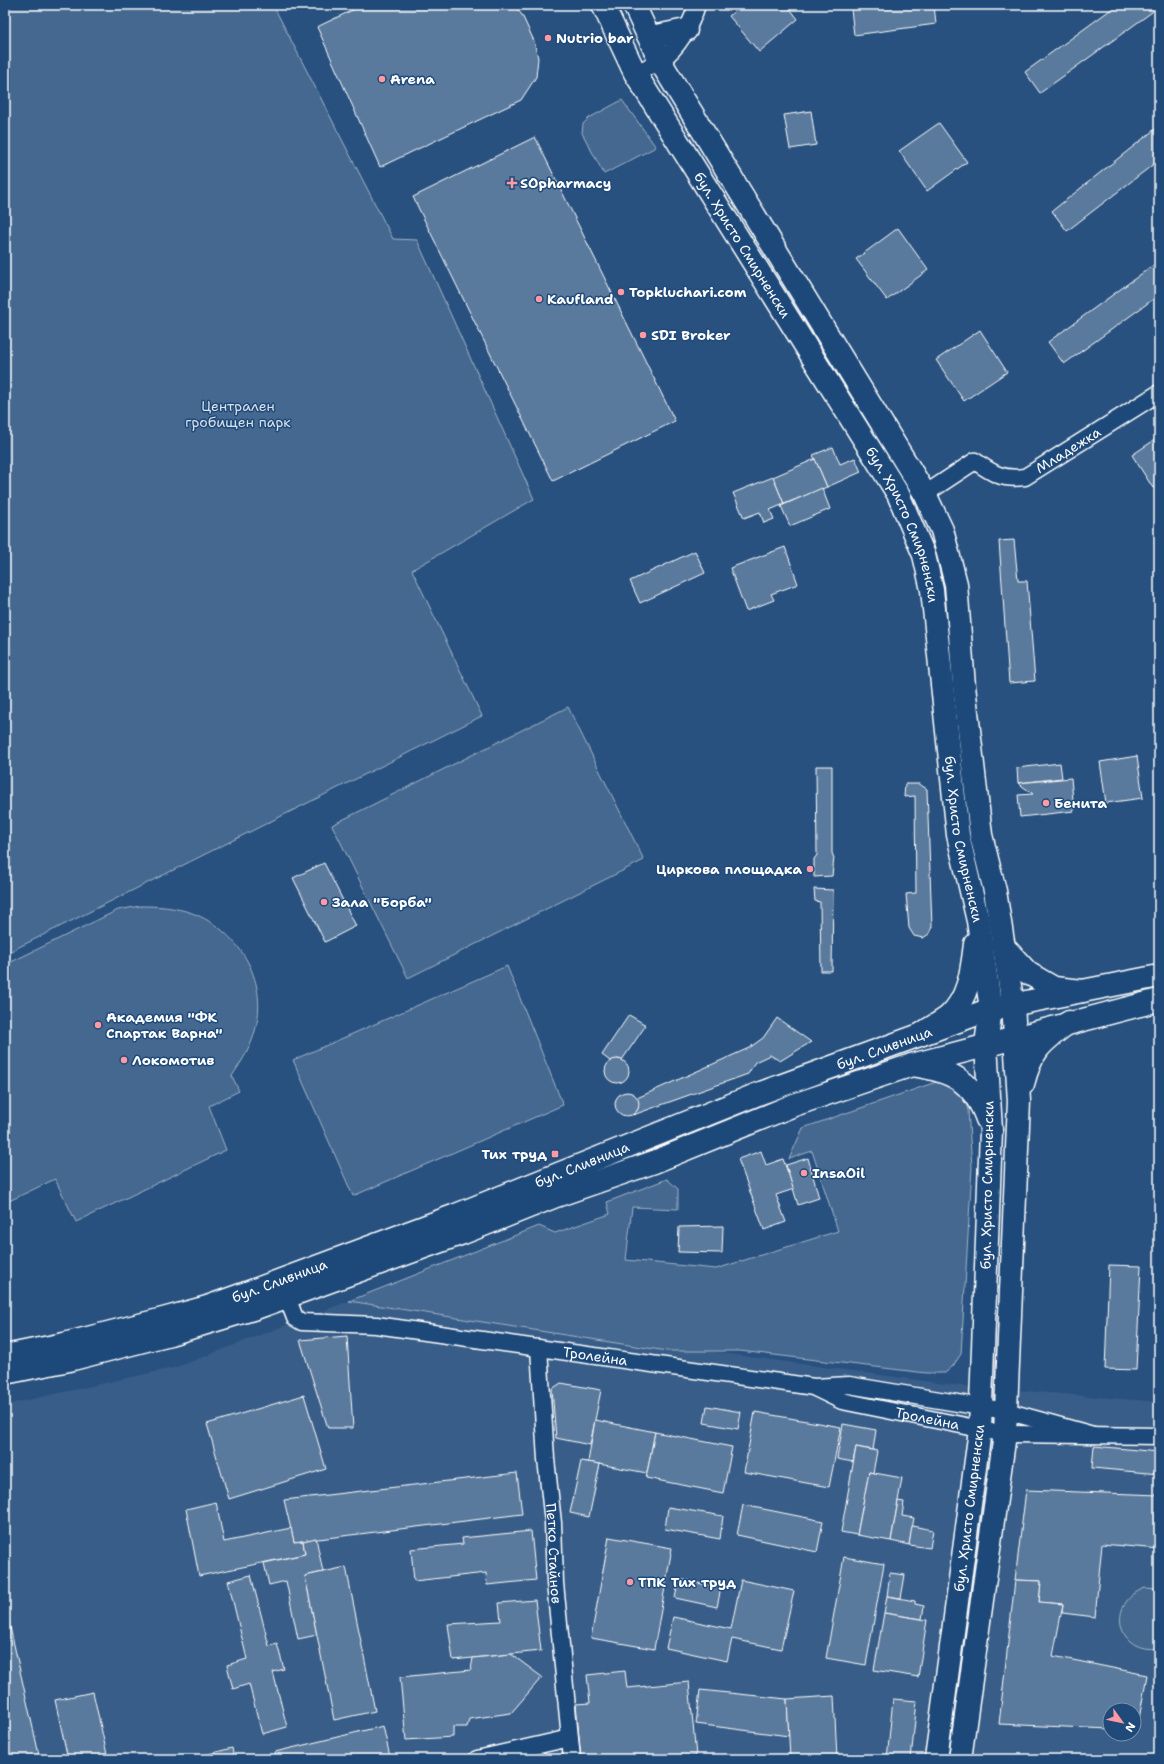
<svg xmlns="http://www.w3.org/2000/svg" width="1164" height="1764" font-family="'Shantell Sans',sans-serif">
	<rect width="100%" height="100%" fill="#28517f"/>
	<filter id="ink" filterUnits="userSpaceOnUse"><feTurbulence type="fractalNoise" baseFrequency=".025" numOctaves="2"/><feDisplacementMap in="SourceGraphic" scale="8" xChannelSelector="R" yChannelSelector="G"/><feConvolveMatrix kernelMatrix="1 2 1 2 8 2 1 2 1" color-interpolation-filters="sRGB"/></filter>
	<g filter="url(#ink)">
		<path fill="#375d88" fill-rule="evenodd" d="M349 1301 953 1385 1159 1402V1759H556L555 1751 519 1759H5V1405L177 1367ZM1110 1710H1134V1734H1110Z"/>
		<g fill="#446890" stroke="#a2b4c8">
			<polygon points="5,5 273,5 393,239 417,240 534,499 412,570 482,716 5,954"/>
			<polygon points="622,100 656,147 604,174 582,133 583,124 589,118"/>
			<polygon points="568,707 644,860 408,978 332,825"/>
			<path d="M140 906C158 906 175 907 192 913 238 930 268 979 256 1027 252 1046 242 1061 232 1076L239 1091 209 1106 226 1150 76 1222 55 1179 5 1203V965L118 910Z"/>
			<polygon points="507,966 563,1105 353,1196 293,1060"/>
			<polygon points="939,1081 953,1087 963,1095 968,1110 972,1167 961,1354 953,1366 945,1373 926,1373 740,1351 667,1351 349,1301 539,1226 555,1233 610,1214 607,1202 667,1179 678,1189 678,1209 632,1207 626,1260 716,1269 838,1231 812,1151 789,1159 803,1128"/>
			<path d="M1145 1588 1159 1589V1648C1117 1655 1105 1603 1145 1588Z"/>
		</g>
		<g fill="#5a7a9d" stroke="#fff">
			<polygon points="363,5 514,5 522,15 534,41 538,58 536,77 521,100 380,167 317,27"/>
			<polygon points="742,5 787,5 798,19 759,52 729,16"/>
			<polygon points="882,5 934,5 936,24 854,35 851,9"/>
			<polygon points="1117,5 1159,5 1159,7 1040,93 1025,72"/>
			<polygon points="811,111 816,145 790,149 784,115"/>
			<polygon points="939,123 967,162 927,191 899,151"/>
			<polygon points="1159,126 1159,160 1067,231 1052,211"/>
			<polygon points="535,137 675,421 553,481 413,197"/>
			<polygon points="898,228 928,270 887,300 856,259"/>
			<polygon points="1159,261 1159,295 1064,364 1048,342"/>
			<polygon points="980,330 1007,372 964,401 936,360"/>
			<polygon points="1159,437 1159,484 1153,488 1132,455"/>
			<polygon points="833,447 840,464 855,458 861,472 827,487 813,455"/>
			<polygon points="815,459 827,487 784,504 773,477"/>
			<polygon points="773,477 784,504 770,510 774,519 764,523 760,512 744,518 733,493"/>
			<polygon points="822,488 830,509 790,526 781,506"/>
			<polygon points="1014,540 1018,581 1027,581 1035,681 1009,683 999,541"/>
			<polygon points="785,547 798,584 771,594 774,600 746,611 730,568"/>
			<polygon points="695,551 705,573 640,603 630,581"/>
			<polygon points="1137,756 1143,798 1106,803 1100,762"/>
			<polygon points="1060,763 1062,778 1018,783 1017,768"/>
			<polygon points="816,766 832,766 832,853 834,858 832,876 814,877 814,859 817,855"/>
			<polygon points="1071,778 1074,811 1020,817 1018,795 1033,794 1018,783"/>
			<polygon points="905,784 919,784 927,789 932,927 929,934 923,938 914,936 909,928 906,894 916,893 915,796 904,797"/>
			<polygon points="324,863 356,926 325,942 293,878"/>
			<polygon points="814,889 833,890 832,971 821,971 820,902 815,901"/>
			<polygon points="629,1015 646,1025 622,1060 618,1059 610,1061 602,1055"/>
			<polygon points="777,1018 811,1042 780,1061 770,1055 755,1062 748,1074 633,1115 638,1109 637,1098 749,1048 763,1038"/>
			<circle cx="617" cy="1071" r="12"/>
			<circle cx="627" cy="1104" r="12"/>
			<polygon points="761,1151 766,1165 783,1159 794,1189 776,1195 786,1222 764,1230 738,1159"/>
			<polygon points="808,1158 819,1198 798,1205 786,1165"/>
			<polygon points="723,1226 722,1253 678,1252 679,1227"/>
			<polygon points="1109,1265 1141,1266 1136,1370 1105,1369"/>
			<polygon points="347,1336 353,1428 328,1428 300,1340"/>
			<polygon points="561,1383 601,1390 590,1445 556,1438 552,1389"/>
			<polygon points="304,1395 326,1469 229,1499 207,1424"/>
			<polygon points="707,1406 741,1412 738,1429 704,1423"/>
			<polygon points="755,1412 841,1427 829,1487 744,1472"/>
			<polygon points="595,1420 655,1432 647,1473 588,1462"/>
			<polygon points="843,1424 876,1430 873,1450 856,1447 853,1462 837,1459"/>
			<polygon points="655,1432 732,1447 723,1493 646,1478"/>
			<polygon points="1094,1446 1159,1452 1159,1474 1092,1468"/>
			<polygon points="856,1447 877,1451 873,1473 869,1472 857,1535 841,1532"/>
			<polygon points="581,1461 600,1464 589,1517 570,1513"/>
			<polygon points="869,1472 902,1478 891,1541 857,1535"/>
			<polygon points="517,1473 522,1514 294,1542 284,1500"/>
			<polygon points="1026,1490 1159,1495 1159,1549 1102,1544 1095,1617 1062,1613 1063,1604 1039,1602 1041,1581 1015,1580"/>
			<polygon points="898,1501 904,1502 902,1516 914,1518 909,1545 891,1541"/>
			<polygon points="216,1502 224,1542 291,1528 294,1542 303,1541 305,1554 199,1576 186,1509"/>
			<polygon points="743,1505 823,1521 817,1552 737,1535"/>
			<polygon points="668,1507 723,1516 720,1539 665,1529"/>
			<polygon points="912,1526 933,1530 930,1548 909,1545"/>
			<polygon points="531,1531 536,1580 487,1585 486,1573 414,1581 411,1549 463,1544 462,1538"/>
			<polygon points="609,1537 672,1548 654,1649 591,1638"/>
			<polygon points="316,1538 323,1572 305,1576 317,1635 298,1639 286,1581 269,1585 264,1563 305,1554 303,1541"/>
			<polygon points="844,1557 884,1564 866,1665 826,1658"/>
			<polygon points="346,1567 375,1711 334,1720 305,1576"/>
			<polygon points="890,1573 905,1575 901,1598 887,1596"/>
			<polygon points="251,1575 269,1646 277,1644 284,1669 273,1672 287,1727 262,1734 249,1684 233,1689 227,1665 247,1659 228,1581"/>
			<polygon points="679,1579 721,1588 717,1607 675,1598"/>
			<polygon points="741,1580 794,1591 781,1649 732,1639 727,1661 666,1648 673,1617 731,1629"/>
			<polygon points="1015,1580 1041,1581 1039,1602 1063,1604 1053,1656 1147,1675 1137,1730 1134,1730 1134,1710 1110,1710 1110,1729 999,1724"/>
			<polygon points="887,1596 915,1601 915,1604 924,1606 922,1619 884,1613"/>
			<polygon points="535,1600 541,1651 453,1660 448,1624 501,1621 499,1603"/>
			<polygon points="5,1605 40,1759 5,1759"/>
			<polygon points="884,1613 927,1620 918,1677 874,1670"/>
			<polygon points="511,1654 542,1677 511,1713 469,1719 467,1727 453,1727 453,1737 406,1740 400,1677 471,1670 473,1658"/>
			<polygon points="625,1671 627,1688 689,1682 696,1756 665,1759 581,1759 576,1704 590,1703 587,1675"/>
			<polygon points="700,1690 787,1699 789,1736 696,1724"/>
			<polygon points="93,1692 108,1759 68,1759 55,1700"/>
			<polygon points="834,1696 837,1759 790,1759 787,1699"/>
			<polygon points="893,1699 917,1701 911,1759 887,1759"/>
			<polygon points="383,1726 390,1757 381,1759 277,1759 275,1752"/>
			<polygon points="232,1748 234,1759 189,1759"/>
		</g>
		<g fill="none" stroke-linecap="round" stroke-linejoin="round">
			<defs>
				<g id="minor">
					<path d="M635 73C643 69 653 66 661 60 678 48 691 25 697 5"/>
					<path id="s1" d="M925 494 975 461C993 474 1003 480 1025 477L1159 393"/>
					<path id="s2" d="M287 1297 295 1318 302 1322 376 1325 814 1387 849 1385 1006 1411 1093 1435"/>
					<path id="s3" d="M539 1348 546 1459 553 1523 555 1583 572 1759"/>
					<path id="s4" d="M815 1388 842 1401 1005 1434 1159 1436"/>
					<polyline points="477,1759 570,1738"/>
				</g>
				<g id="secondary">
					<path id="s5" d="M5 1356 64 1344 163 1319 207 1307 249 1292 456 1215 758 1094 991 1009 1159 976"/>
					<polyline points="5,1373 69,1360 170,1334 256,1308 463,1233 556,1196 654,1162 794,1105 912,1065 1159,1000"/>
				</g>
				<g id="primary">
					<path id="s6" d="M603 5 635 73 898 494 924 555 932 590 958 835 978 921 991 1009 986 1044 991 1131 980 1430 936 1759"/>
					<polyline points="634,5 660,61 925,494 942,530 956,584 964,686 981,835 995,891 1013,1005 1019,1101 1005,1434 960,1759"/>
					<polyline points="648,35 657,36 686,30"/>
					<polyline points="1003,946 1028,973 1054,988 1083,991"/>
					<path d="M922 1034C930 1028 940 1023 948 1017 969 999 972 969 975 944"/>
					<path d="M912 1065C950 1070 973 1080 987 1119"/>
					<path d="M1023 1084C1032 1049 1041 1043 1069 1022"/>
				</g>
			</defs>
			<use href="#minor" stroke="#fff" stroke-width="19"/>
			<use href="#secondary" stroke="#fff" stroke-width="25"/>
			<use href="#primary" stroke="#fff" stroke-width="25"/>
			<use href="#minor" stroke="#1f4a7a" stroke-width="16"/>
			<use href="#secondary" stroke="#1f4a7a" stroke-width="22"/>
			<use href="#primary" stroke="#1f4a7a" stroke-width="22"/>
		</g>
	</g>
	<g fill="#ff9aa2" stroke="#1f4a7a" stroke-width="1.5">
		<circle cx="548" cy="38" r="4"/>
		<circle cx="382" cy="79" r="4"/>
		<path d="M510 177h4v4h4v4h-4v4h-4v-4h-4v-4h4z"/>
		<circle cx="621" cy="292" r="4"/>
		<circle cx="539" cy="299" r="4"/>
		<circle cx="643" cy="335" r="4"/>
		<circle cx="1046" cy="803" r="4"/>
		<circle cx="810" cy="869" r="4"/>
		<circle cx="324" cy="902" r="4"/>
		<circle cx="98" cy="1025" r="4"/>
		<circle cx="124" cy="1060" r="4"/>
		<rect x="551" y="1150" width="8" height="8" rx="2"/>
		<circle cx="804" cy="1173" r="4"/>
		<circle cx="630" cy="1582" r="4"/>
	</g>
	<g text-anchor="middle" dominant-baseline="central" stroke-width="3" stroke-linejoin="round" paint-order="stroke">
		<g font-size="14" font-weight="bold" fill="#fff" stroke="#1f4a7a" text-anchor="start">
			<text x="556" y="38">Nutrio bar</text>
			<text x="390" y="79">Arena</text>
			<text x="520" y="183">SOpharmacy</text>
			<text x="629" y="292">Topkluchari.com</text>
			<text x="547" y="299">Kaufland</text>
			<text x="651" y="335">SDI Broker</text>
			<text x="1054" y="803">Бенита</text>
			<text x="802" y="869" text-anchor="end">Циркова площадка</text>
			<text x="332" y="902">Зала "Борба"</text>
			<text x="106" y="1017">Академия "ФК<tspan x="106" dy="16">Спартак Варна"</tspan></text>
			<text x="132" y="1060">Локомотив</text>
			<text x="547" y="1154" text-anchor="end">Тих труд</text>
			<text x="812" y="1173">InsaOil</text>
			<text x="638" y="1582">ТПК Тих труд</text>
		</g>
		<g font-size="14" fill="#fff" stroke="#1f4a7a">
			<text stroke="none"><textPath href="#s6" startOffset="278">бул. Христо Смирненски</textPath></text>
			<text stroke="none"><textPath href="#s1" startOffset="165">Младежка</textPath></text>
			<text stroke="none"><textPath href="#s6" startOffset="602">бул. Христо Смирненски</textPath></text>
			<text stroke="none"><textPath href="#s6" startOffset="925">бул. Христо Смирненски</textPath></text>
			<text stroke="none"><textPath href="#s5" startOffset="933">бул. Сливница</textPath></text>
			<text stroke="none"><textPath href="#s5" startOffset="609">бул. Сливница</textPath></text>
			<text transform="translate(987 1185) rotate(-89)">бул. Христо Смирненски</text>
			<text stroke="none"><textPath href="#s5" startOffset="285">бул. Сливница</textPath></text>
			<text stroke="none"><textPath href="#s2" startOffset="326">Тролейна</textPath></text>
			<text stroke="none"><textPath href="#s4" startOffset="117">Тролейна</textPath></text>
			<text transform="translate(969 1508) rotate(-83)">бул. Христо Смирненски</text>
			<text stroke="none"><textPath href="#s3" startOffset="206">Петко Стайнов</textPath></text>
		</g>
		<g font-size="14" fill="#dae1e9" stroke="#1f4a7a">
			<text x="238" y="406">Централен<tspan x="238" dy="16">гробищен парк</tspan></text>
		</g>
	</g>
	<rect width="1164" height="1764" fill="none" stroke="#1f4a7a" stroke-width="20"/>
	<rect x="10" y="10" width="1144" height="1744" fill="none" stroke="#fff" stroke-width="1.5" filter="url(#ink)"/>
	<g transform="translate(1122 1722) rotate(123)"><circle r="19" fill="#1f4a7a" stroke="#7992af"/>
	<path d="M0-3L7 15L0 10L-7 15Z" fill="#ff9aa2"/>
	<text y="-6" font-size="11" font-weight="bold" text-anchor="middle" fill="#ffffff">N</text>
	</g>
</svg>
